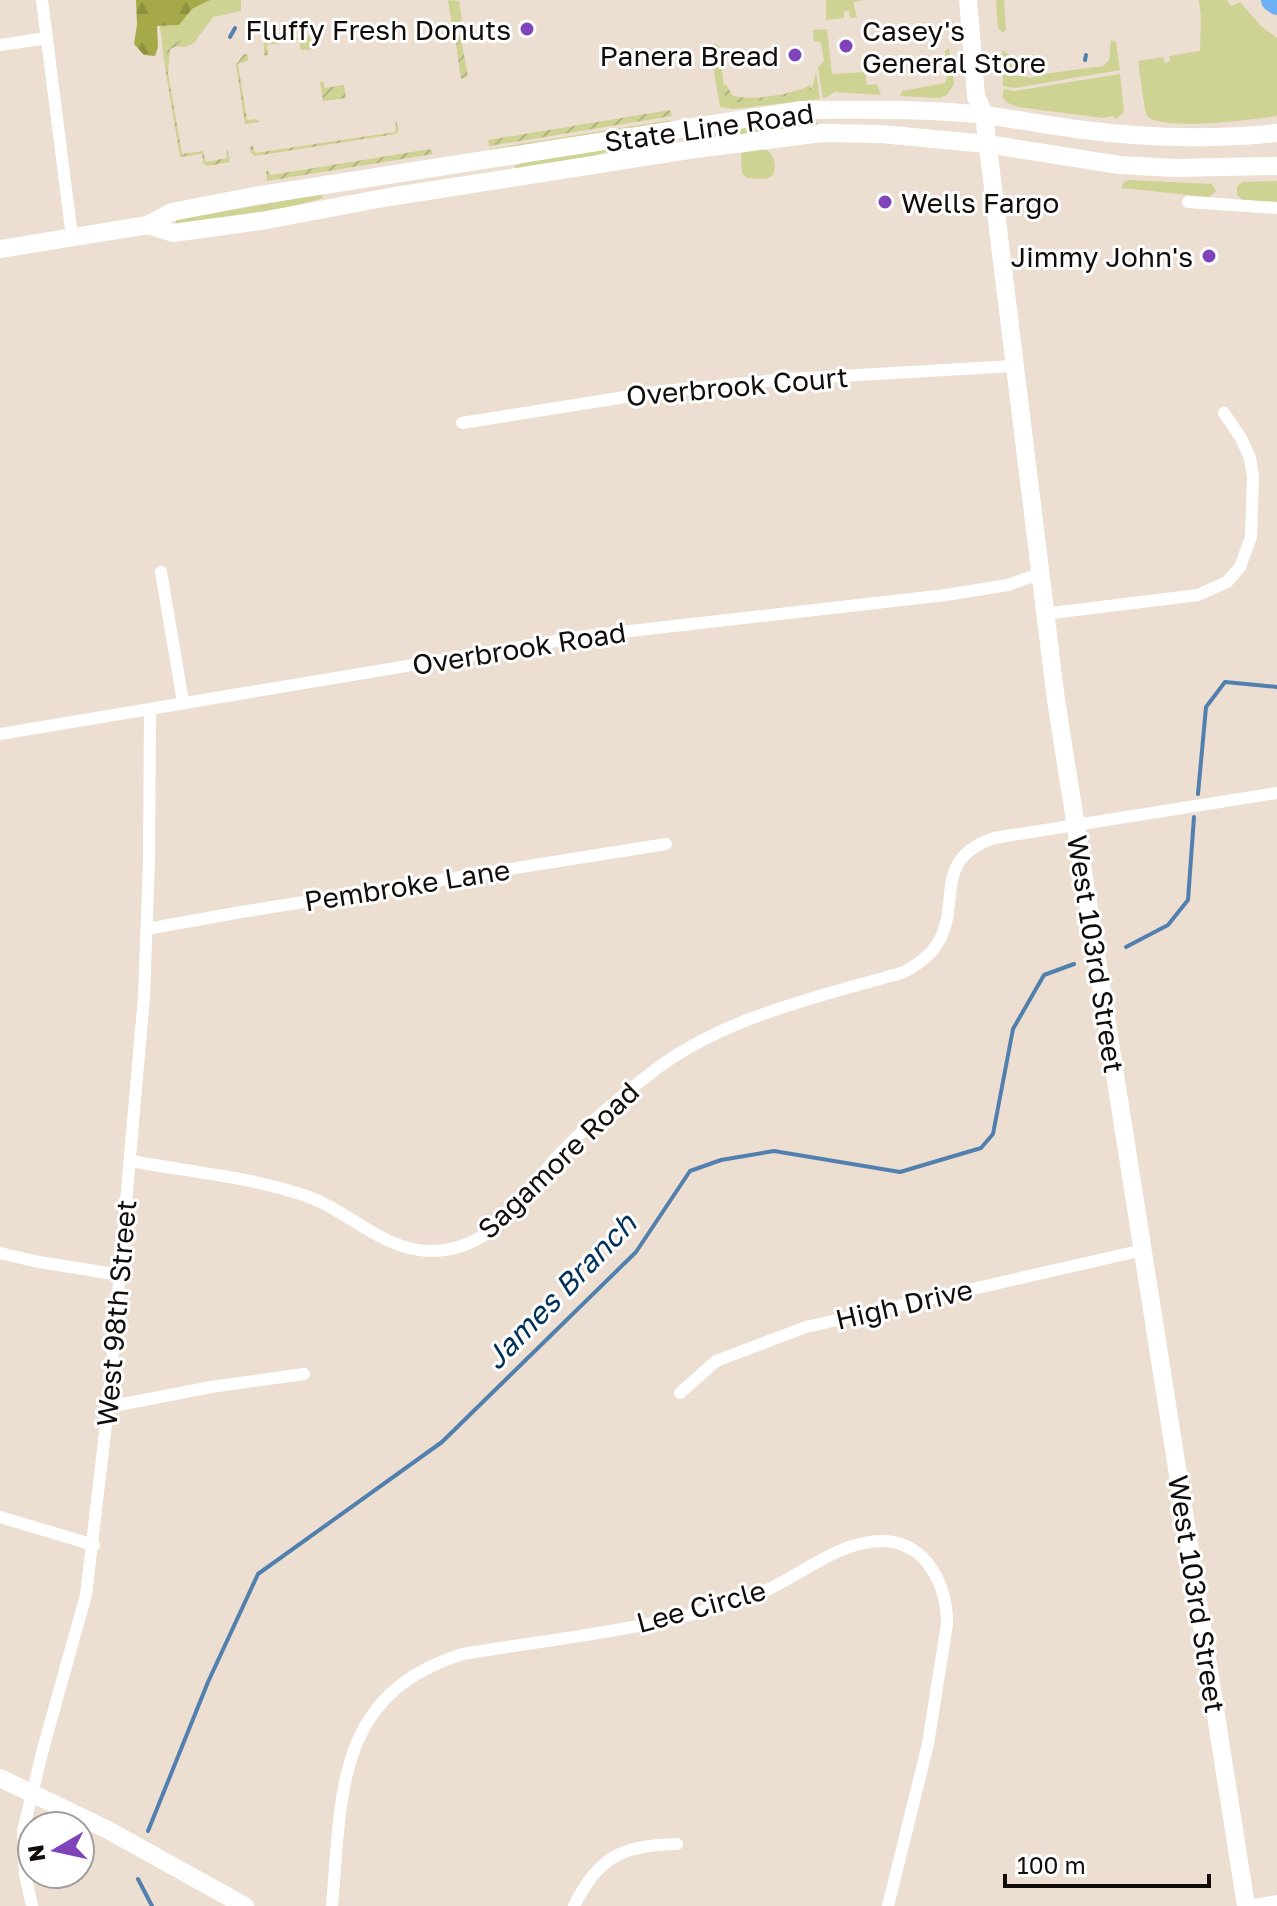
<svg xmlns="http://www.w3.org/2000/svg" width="1277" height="1906" font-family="'Golos Text',sans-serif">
	<defs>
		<pattern id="forest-firs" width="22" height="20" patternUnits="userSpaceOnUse" patternTransform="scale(2)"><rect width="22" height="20" fill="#a5a947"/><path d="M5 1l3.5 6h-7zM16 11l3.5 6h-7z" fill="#8d903d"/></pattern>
		<pattern id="garden-furrows" width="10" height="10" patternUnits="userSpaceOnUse" patternTransform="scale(2)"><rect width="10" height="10" fill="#ced293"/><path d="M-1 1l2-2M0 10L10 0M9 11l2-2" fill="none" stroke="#b0b37d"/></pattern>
	</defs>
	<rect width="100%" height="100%" fill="#edded2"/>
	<g fill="#ced293">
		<polygon points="210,0 241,0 241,11 213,17 194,43 186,47 168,46 165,67 160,26 179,25 192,9"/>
		<polygon points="448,0 459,1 462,19 458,24 452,25"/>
		<polygon points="826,0 866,0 853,2 857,17 850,18 849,11 844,11 844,18 826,20"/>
		<polygon points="996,0 1004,0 1006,30 1003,33 998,28"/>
		<path d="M1199 0H1227L1231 6 1240 2 1261 26 1277 38V116C1247 120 1175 130 1149 118L1145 111 1138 61 1163 57 1165 63 1170 61 1169 56 1200 51 1201 17Z"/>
		<polygon points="827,29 832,74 865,72 867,85 877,84 881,95 835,92 823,99 818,67 824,61 821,43 814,41 813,30"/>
		<polygon points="1111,40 1116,42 1120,70 1014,88 1003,86 1002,50 1010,55 1014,75 1031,78 1043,74 1103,66 1109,60"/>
		<polygon points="715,43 719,46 725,96 747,103 791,95 798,96 812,89 816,72 820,99 733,109 720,107 710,47"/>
		<polygon points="949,48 954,84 947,95 939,98 900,96 902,91 945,83 947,77 945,51"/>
		<polygon points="1120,74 1124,112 1116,119 1113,116 1103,118 1018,107 1008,103 1002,97 1004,89 1014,91"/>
		<polygon points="671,120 671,122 490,152 490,149"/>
		<polygon points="804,120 816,121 819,125 752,135 729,133 729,128"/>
		<polygon points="634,144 565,164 515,170 515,166 527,162"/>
		<path d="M763 149C774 152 777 165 773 175L766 179 747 178 742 173 741 153Z"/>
		<polygon points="1130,180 1212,184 1216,191 1209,197 1121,188 1124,182"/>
		<polygon points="1277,181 1277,202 1242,200 1237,195 1237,187 1242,182"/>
		<path d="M322 194 323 198C275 213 226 218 176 224V220Z"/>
	</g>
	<polygon fill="url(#forest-firs)" points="136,0 210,0 192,9 179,25 157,26 158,47 155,56 144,55 134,44 137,25"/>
	<g fill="url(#garden-furrows)">
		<polygon points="196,34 195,39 170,49 168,73 182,154 203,151 206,162 227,158 227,147 230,162 207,166 203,163 202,154 180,157 165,67 168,46"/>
		<polygon points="460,35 468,76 461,79 455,37"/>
		<polygon points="310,36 312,49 301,50 299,40 267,45 268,56 264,55 264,43"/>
		<polygon points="244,54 248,55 248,61 238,64 247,120 256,119 259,122 245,124 236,65"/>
		<polygon points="323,81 325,88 344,85 346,98 323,101 320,82"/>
		<path d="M726 84 732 95C747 102 796 94 810 85L812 89 798 96 791 95 747 103 732 102 725 96 723 86Z"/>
		<polygon points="670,110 672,116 489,146 488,140"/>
		<polygon points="396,120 399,130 396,134 255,156 251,153 250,146 253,146 255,153 395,132"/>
		<polygon points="430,149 433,154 267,181 266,169 271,175"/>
	</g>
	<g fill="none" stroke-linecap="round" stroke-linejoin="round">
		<g stroke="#5280ae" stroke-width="4">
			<polyline points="230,37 235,28"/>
			<polyline points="1085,60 1086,55"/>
			<polyline points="1198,794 1206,707 1225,682 1277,687"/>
			<polyline points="1126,947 1168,925 1188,900 1194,817"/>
			<polyline points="148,1831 208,1682 258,1574 442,1442 636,1252 690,1171 721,1160 774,1151 900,1172 981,1148 993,1134 1013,1029 1044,975 1074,964"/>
			<polyline points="138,1879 152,1906"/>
		</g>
		<polyline stroke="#6db1f5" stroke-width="24" points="1273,0 1277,3"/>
		<g stroke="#fff" stroke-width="12">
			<polyline points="42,0 72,237"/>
			<polyline points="0,45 47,38"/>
			<polyline points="1188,202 1277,208"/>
			<polyline points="462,423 663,391 789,379 1014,366"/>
			<polyline points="161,572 183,702"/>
			<polyline points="1044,614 1198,595 1227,582 1240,567 1251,537 1253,477 1250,458 1241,438 1224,413"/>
			<polyline points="0,734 586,636 946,595 1008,585 1039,574"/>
			<polyline points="147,929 241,912 666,844"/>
			<path d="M131 1161C190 1172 253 1177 309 1197 350 1212 385 1251 430 1251 450 1251 470 1245 487 1233 513 1214 535 1182 557 1157 584 1128 615 1101 647 1076 720 1017 816 998 904 972 918 964 929 957 938 943 962 902 931 860 994 838L1277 793"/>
			<polyline points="0,1253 39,1262 120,1275"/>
			<polyline points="680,1393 716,1361 806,1327 1143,1250"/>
			<polyline points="108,1407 211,1387 304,1374"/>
			<polyline points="0,1517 94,1545"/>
			<polyline points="32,1906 25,1874 23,1831 43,1749 86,1595 108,1407 144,997 149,861 150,710"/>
			<path d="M332 1906C342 1795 334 1694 463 1654 558 1638 658 1629 750 1597 795 1582 835 1540 884 1541 928 1543 947 1587 947 1624L928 1744 888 1906"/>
			<path d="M574 1906C598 1857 622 1845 677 1844"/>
			<polyline points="1249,1906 1277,1901"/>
		</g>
		<g stroke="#fff" stroke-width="18">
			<polyline points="968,0 976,96 984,115 1056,700 1246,1906"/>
			<polyline points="148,225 173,233 261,221 389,197 695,149 822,133 881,134 987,144 1119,165 1175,168 1277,166"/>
			<path d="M0 249 148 225 172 212 249 197 802 110C863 110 924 108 985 115 1015 119 1045 125 1076 129 1142 138 1211 140 1277 133"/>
			<polyline points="0,1778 108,1830 245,1906"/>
		</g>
	</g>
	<g fill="#8044ba" stroke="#fff" stroke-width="3">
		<circle cx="527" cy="29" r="8"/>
		<circle cx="846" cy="46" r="8"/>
		<circle cx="795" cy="55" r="8"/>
		<circle cx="885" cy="202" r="8"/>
		<circle cx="1209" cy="256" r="8"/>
	</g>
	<g text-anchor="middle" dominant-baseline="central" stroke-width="6" stroke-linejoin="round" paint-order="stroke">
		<g font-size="28" fill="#120d0a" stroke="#fff" text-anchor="end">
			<text x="511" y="29">Fluffy Fresh Donuts</text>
			<text x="862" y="30" text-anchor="start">Casey's<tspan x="862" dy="32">General Store</tspan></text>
			<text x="779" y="55">Panera Bread</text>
			<text x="901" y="202" text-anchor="start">Wells Fargo</text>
			<text x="1193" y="256">Jimmy John's</text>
		</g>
		<g font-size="28" fill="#120d0a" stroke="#fff">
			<text transform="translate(709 127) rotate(-8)">State Line Road</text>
			<text transform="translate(737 386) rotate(-5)">Overbrook Court</text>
			<text transform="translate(519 648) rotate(-9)">Overbrook Road</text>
			<text transform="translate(407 885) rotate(-9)">Pembroke Lane</text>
			<text transform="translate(1096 954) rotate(81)">West 103rd Street</text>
			<text transform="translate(558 1160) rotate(-44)">Sagamore Road</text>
			<text transform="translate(904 1304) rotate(-13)">High Drive</text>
			<text transform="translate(116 1313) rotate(-85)">West 98th Street</text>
			<text transform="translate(1197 1594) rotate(81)">West 103rd Street</text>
			<text transform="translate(701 1606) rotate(-15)">Lee Circle</text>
		</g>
		<g font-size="30" font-style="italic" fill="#00325c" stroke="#fff">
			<text transform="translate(560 1291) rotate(-46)">James Branch</text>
		</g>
	</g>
	<g transform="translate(56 1850) rotate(261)"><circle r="38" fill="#ffffff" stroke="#a09e9d" stroke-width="2"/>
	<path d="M0-6L14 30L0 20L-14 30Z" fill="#8044ba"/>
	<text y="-12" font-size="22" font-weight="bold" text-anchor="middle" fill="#120d0a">N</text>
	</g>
	<path d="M1005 1874v12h204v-12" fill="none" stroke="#120d0a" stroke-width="4"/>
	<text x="1017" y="1874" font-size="24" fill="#120d0a" stroke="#ffffff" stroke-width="6" paint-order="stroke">100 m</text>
</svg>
